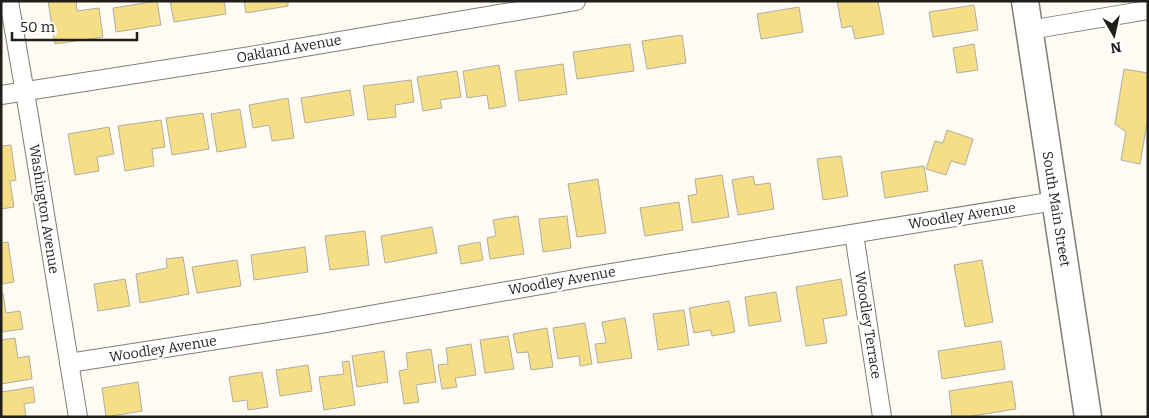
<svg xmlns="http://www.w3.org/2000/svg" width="1149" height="418" font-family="Bitter,serif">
	<rect width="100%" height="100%" fill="#fdfbf2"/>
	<g fill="#f5de86" stroke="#b0aea5">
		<polygon points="48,1 76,1 77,11 99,8 103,37 55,44"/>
		<polygon points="157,1 161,25 116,32 113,8"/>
		<polygon points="170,1 224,1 226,14 174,22"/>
		<polygon points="244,1 288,1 288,6 246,13"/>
		<polygon points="837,1 878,1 884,34 855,39 852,26 842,28"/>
		<polygon points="974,5 978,30 933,37 929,12"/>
		<polygon points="799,7 803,32 761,39 757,14"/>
		<polygon points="682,35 686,63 647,69 642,41"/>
		<polygon points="630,44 634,71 577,79 573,52"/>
		<polygon points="974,44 978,70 957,73 953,48"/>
		<polygon points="563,64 567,94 519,101 515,71"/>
		<polygon points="499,65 506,106 489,109 487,95 467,98 463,71"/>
		<polygon points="1124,69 1148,73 1148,117 1140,164 1121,160 1126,132 1115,124"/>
		<polygon points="457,71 461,97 440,100 442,108 423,111 417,77"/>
		<polygon points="411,80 414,102 395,105 396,117 368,120 363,86"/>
		<polygon points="350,90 354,115 305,123 301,98"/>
		<polygon points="288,98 294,138 272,141 269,125 253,128 249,105"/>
		<polygon points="240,109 246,147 217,152 211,114"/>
		<polygon points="203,113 209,149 172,155 166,118"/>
		<polygon points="161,120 165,147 152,149 154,166 125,171 118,126"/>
		<polygon points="109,127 114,154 97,157 99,171 75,175 68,134"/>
		<polygon points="947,130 973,139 965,165 951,161 946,175 926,169 935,141 943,143"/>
		<polygon points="11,145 16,180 10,181 14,207 1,209 1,146"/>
		<polygon points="841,156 848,196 823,200 817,159"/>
		<polygon points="924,166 928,191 885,198 881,172"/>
		<polygon points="722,175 729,217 692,223 688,196 697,194 695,179"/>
		<polygon points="753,176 755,185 770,183 774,209 738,215 732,180"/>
		<polygon points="598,179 606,233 577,237 568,184"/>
		<polygon points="679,202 683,230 645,236 640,208"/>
		<polygon points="518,216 524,254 490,259 487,238 496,236 493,220"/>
		<polygon points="567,216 571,248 543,252 539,219"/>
		<polygon points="432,227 437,253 385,263 381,236"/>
		<polygon points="365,231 369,265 330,270 325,236"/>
		<polygon points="8,242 14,282 1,284 1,243"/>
		<polygon points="480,242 483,260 461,264 458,246"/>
		<polygon points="305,247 308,272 254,280 251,255"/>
		<polygon points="183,257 189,294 140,303 136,274 167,268 166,259"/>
		<polygon points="237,260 241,286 197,293 192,267"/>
		<polygon points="982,260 993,322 965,327 954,265"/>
		<polygon points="125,279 130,306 98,311 94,284"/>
		<polygon points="841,279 847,315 823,319 827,343 806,346 796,287"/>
		<polygon points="776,292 781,321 749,326 745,297"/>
		<polygon points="1,293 3,293 6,313 20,311 23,329 1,332"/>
		<polygon points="729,301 735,332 712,336 711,330 694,333 689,308"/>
		<polygon points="684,310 689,345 658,350 653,314"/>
		<polygon points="625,318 632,358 598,363 595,344 606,343 602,322"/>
		<polygon points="585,323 592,364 580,366 579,356 558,359 553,328"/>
		<polygon points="547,328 553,367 531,370 528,352 517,353 513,334"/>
		<polygon points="508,336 514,369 485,373 480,340"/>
		<polygon points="15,338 18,358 29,356 32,379 1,384 1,340"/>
		<polygon points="1001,341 1005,369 942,379 938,351"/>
		<polygon points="471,344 476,375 455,378 457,387 442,389 438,365 448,364 446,348"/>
		<polygon points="431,349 436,382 416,385 419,402 404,404 399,371 408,369 406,353"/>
		<polygon points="384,351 388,382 357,387 352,356"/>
		<polygon points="349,361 355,405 324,410 319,377 344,374 342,362"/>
		<polygon points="308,365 312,391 280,396 276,370"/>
		<polygon points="262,372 268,407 248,410 247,400 233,402 229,377"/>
		<polygon points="1012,381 1016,409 966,417 952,417 949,391"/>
		<polygon points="138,382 142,411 106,417 102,388"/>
		<polygon points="33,387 35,402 24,404 26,417 1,417 1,392"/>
	</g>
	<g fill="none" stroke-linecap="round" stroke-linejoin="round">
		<defs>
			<g id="street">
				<polyline points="9,1 29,116 78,417"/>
				<polyline points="1029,30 1148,10"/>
				<polyline points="1,95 269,53 576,1"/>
				<polyline points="854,234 882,417"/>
				<polyline points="69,363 320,324 592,276 1055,201"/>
			</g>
			<polyline id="primary" points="1025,1 1088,417"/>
		</defs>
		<use href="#street" stroke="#7f7d75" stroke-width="20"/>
		<use href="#primary" stroke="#7f7d75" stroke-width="29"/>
		<use href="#street" stroke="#fff" stroke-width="18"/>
		<use href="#primary" stroke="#fff" stroke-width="26"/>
	</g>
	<g text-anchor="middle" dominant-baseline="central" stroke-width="5" stroke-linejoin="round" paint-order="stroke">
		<g font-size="14" fill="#1f1e1b" stroke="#fff">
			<text transform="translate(289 49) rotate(-10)">Oakland Avenue</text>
			<text transform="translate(44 209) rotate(81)">Washington Avenue</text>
			<text transform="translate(1056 209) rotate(81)">South Main Street</text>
			<text transform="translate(962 216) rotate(-9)">Woodley Avenue</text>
			<text transform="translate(562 281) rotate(-10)">Woodley Avenue</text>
			<text transform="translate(868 325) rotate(81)">Woodley Terrace</text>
			<text transform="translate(163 349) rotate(-9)">Woodley Avenue</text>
		</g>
	</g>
	<rect width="1149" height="418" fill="none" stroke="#1f1e1b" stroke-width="5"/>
	<g transform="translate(1114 35) rotate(171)" stroke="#ffffff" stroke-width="4" paint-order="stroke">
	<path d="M0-4L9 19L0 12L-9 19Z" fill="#1f1e1b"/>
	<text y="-8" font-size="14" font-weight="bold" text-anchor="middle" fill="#1f1e1b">N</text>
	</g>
	<path d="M12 32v8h125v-8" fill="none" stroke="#1f1e1b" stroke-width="2.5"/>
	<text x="20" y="32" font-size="15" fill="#1f1e1b" stroke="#ffffff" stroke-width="4" paint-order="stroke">50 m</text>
</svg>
